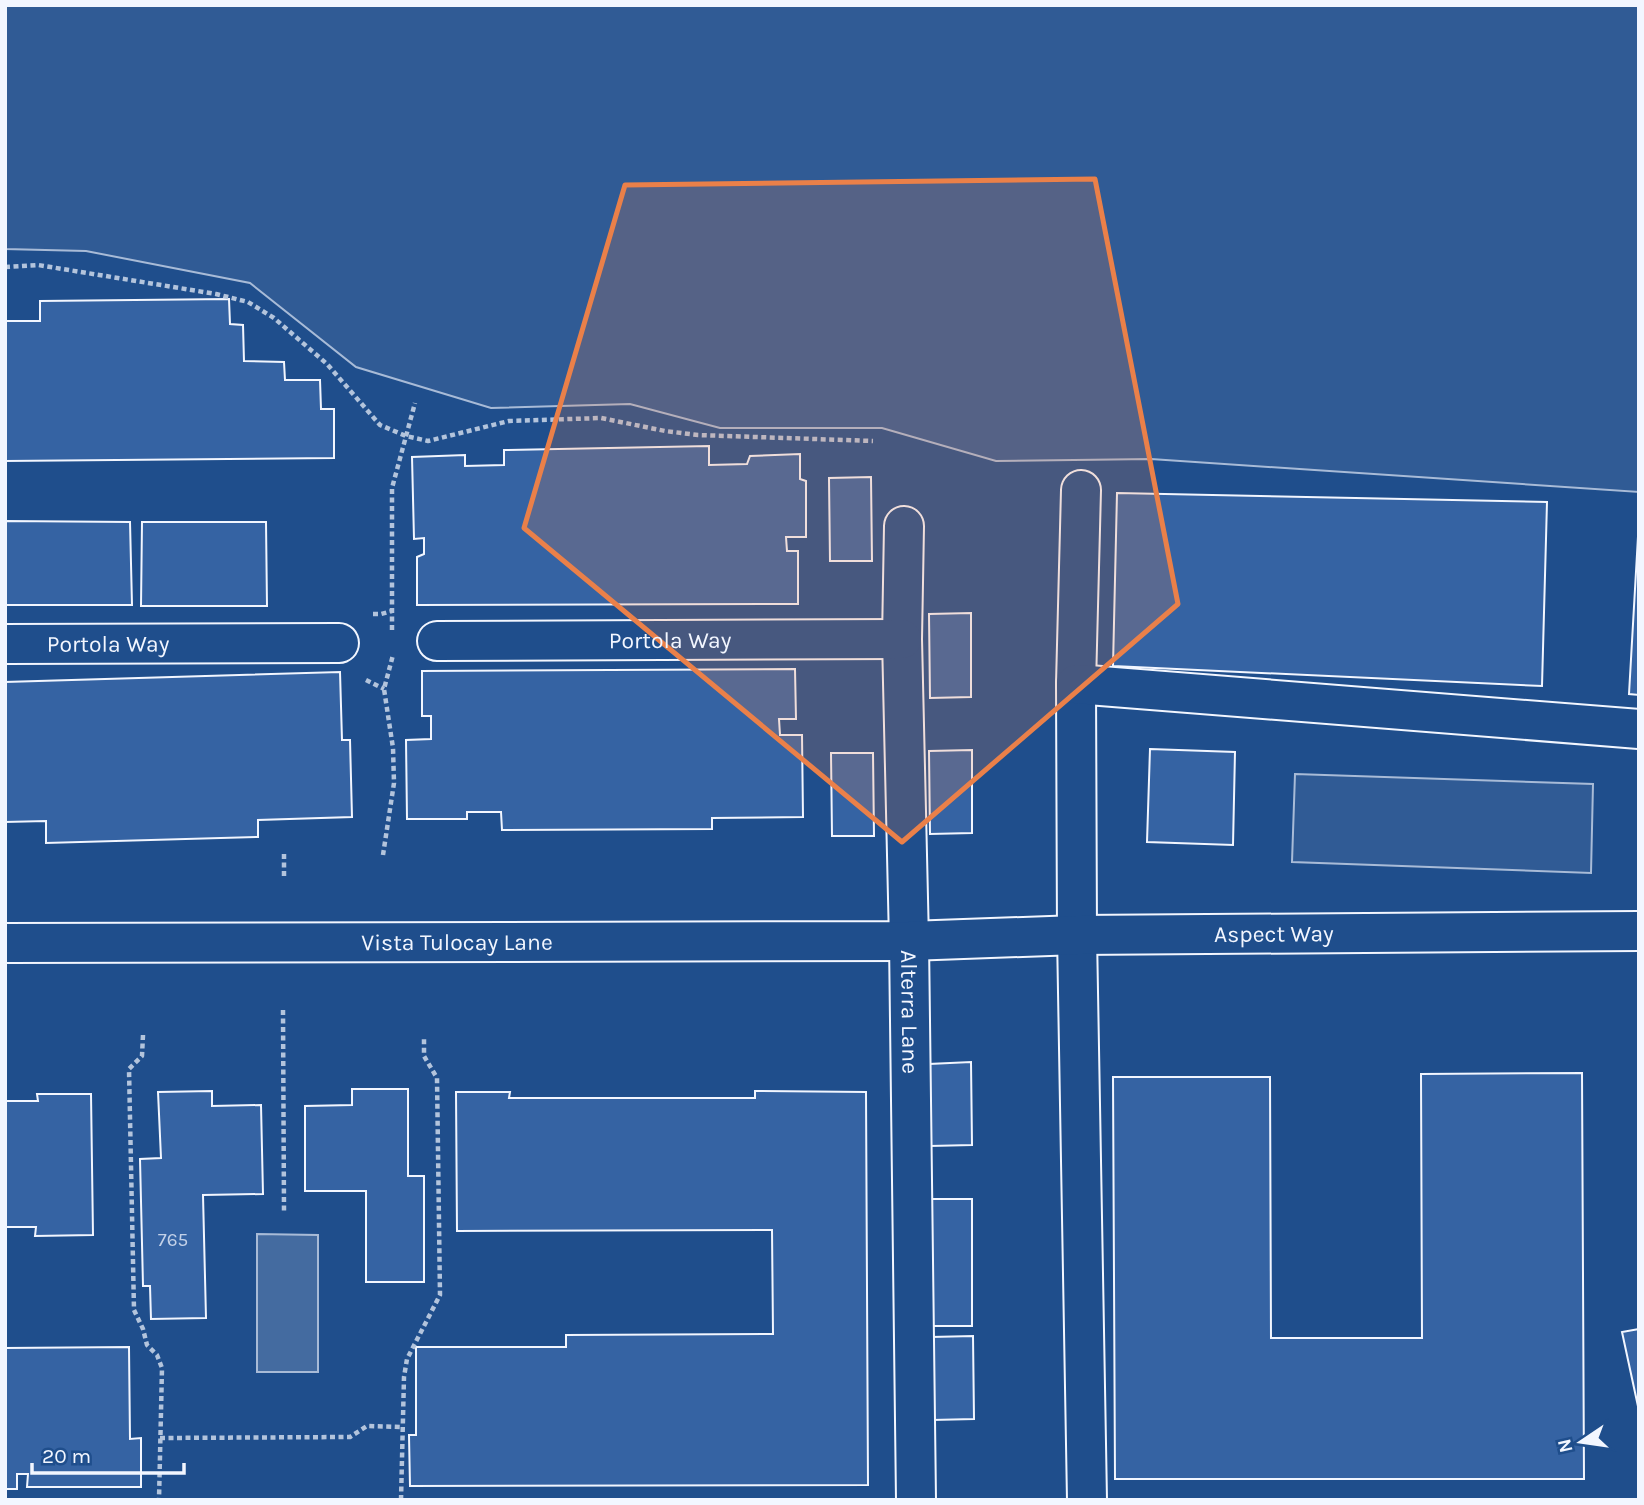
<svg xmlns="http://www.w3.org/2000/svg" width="1644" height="1505" font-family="Karla,sans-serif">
	<rect width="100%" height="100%" fill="#1f4e8c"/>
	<g fill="#305b95" stroke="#a8bbd7" stroke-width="2">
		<polygon points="5,5 1639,5 1639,492 1151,459 996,461 882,428 720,428 630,404 491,408 356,367 250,283 86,251 5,249"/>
		<polygon points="1295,774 1593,784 1591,873 1292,862"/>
	</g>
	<polygon fill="#446ba0" stroke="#a8bbd7" stroke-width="2" points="257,1234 318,1235 318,1372 257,1372"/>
	<g fill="#3563a3" stroke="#f2f6ff" stroke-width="2">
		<polygon points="229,299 230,324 243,325 244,361 284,362 285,380 320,380 321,409 334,409 334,458 5,461 5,321 40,321 40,301"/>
		<polygon points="709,446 709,465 747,464 750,456 800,454 800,479 806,481 806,537 786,537 787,551 798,551 798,604 417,605 417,557 424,554 424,538 414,539 412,457 465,455 465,466 504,465 504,450"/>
		<polygon points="871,477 872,561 830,561 829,478"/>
		<polygon points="1117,493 1547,502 1542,686 1113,666"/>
		<polygon points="1639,519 1639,695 1629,694"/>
		<polygon points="6,521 130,522 132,605 6,605"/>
		<polygon points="142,522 266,522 267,606 141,606"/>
		<polygon points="971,613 971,697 930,698 929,614"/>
		<polygon points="795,669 796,719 779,719 780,735 802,735 803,817 712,818 712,829 502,830 501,812 467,812 467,819 407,819 406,740 431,739 431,716 422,716 422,671"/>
		<polygon points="340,672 342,740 350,740 352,817 258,820 258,837 46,843 46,821 5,822 5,682"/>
		<polygon points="1150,749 1235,752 1233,845 1147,842"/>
		<polygon points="972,750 972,833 930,834 929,751"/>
		<polygon points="831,753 873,753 874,836 832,836"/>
		<polygon points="971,1062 972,1145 930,1146 929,1064"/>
		<polygon points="1582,1073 1584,1479 1115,1479 1113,1077 1270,1077 1271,1338 1422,1338 1421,1074"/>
		<polygon points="352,1089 408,1089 408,1176 424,1176 424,1282 366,1282 366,1191 305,1191 305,1106 352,1105"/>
		<polygon points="212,1091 212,1106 261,1105 263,1194 203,1195 206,1318 151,1319 150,1286 143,1286 140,1159 161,1158 158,1092"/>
		<polygon points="755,1091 866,1092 868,1485 410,1486 409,1435 416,1435 416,1347 566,1347 566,1335 773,1334 772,1230 457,1231 456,1092 510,1092 509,1098 755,1098"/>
		<polygon points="37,1094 91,1094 93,1235 35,1236 36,1227 5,1227 5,1101 38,1101"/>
		<polygon points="930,1199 972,1199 972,1326 932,1326"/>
		<polygon points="1639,1329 1639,1411 1622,1332"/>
		<polygon points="973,1336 974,1419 932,1420 931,1337"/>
		<polygon points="129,1347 130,1439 141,1438 141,1487 27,1487 28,1474 17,1474 17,1489 5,1489 5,1348"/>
	</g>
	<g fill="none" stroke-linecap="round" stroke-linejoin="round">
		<defs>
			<g id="street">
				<polyline points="1081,490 1076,684 1077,935 1087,1500"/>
				<path id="s1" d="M904 526 902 639 909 941 916 1500"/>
				<path id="s2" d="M437 641 902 639"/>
				<path id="s3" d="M5 644 339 643"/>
				<polyline points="1076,684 1639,729"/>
				<path id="s4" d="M5 943 909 941 1077 935 1639 931"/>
			</g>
		</defs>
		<use href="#street" stroke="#f2f6ff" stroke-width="42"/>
		<g stroke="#b3c4dc" stroke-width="4.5" stroke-dasharray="5 3.5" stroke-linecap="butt">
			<polyline points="5,267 38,265 216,294 248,302 274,318 327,364 380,425 406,436 428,441 509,421 601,418 665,431 698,435 873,441"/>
			<polyline points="373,614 381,614 392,611"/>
			<polyline points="392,630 392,488 415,403"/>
			<polyline points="366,680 384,689"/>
			<polyline points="284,854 284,878"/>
			<polyline points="383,855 394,783 393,748 384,689 393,655"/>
			<polyline points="283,1010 284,1211"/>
			<polyline points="143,1035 142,1056 129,1069 134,1310 143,1329 147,1345 157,1355 162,1368 159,1500"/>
			<polyline points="160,1438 350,1437 367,1426 402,1427"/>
			<polyline points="401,1500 404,1377 407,1359 440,1295 437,1078 424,1056 424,1036"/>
		</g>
		<use href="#street" stroke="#1f4e8c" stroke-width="38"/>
	</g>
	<path fill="#ea8049" fill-opacity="0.2" stroke="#ea8049" stroke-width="5" stroke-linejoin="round" d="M1095 179 1178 604 902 842 524 528 625 185Z"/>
	<g text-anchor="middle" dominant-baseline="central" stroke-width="5" stroke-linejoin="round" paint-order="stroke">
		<g font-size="19" fill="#c3d1e8">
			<text x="173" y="1240">765</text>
		</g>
		<g font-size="23" fill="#f2f6ff" stroke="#1f4e8c">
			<text stroke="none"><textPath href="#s2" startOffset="233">Portola Way</textPath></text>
			<text stroke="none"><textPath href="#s3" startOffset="103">Portola Way</textPath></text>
			<text stroke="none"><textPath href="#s4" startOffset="1269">Aspect Way</textPath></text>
			<text stroke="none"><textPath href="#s4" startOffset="452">Vista Tulocay Lane</textPath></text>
			<text stroke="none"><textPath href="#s1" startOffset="486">Alterra Lane</textPath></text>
		</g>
	</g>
	<rect width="1644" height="1505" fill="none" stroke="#f2f6ff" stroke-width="14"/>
	<g transform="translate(1581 1442) rotate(257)" stroke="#1f4e8c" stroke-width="5" paint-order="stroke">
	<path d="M0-5L12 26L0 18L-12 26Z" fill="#f2f6ff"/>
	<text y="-10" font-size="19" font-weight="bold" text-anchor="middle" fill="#f2f6ff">N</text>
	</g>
	<path d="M32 1463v10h152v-10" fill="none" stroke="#f2f6ff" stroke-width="3.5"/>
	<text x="42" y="1463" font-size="21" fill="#f2f6ff" stroke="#1f4e8c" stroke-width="5" paint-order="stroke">20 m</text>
</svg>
